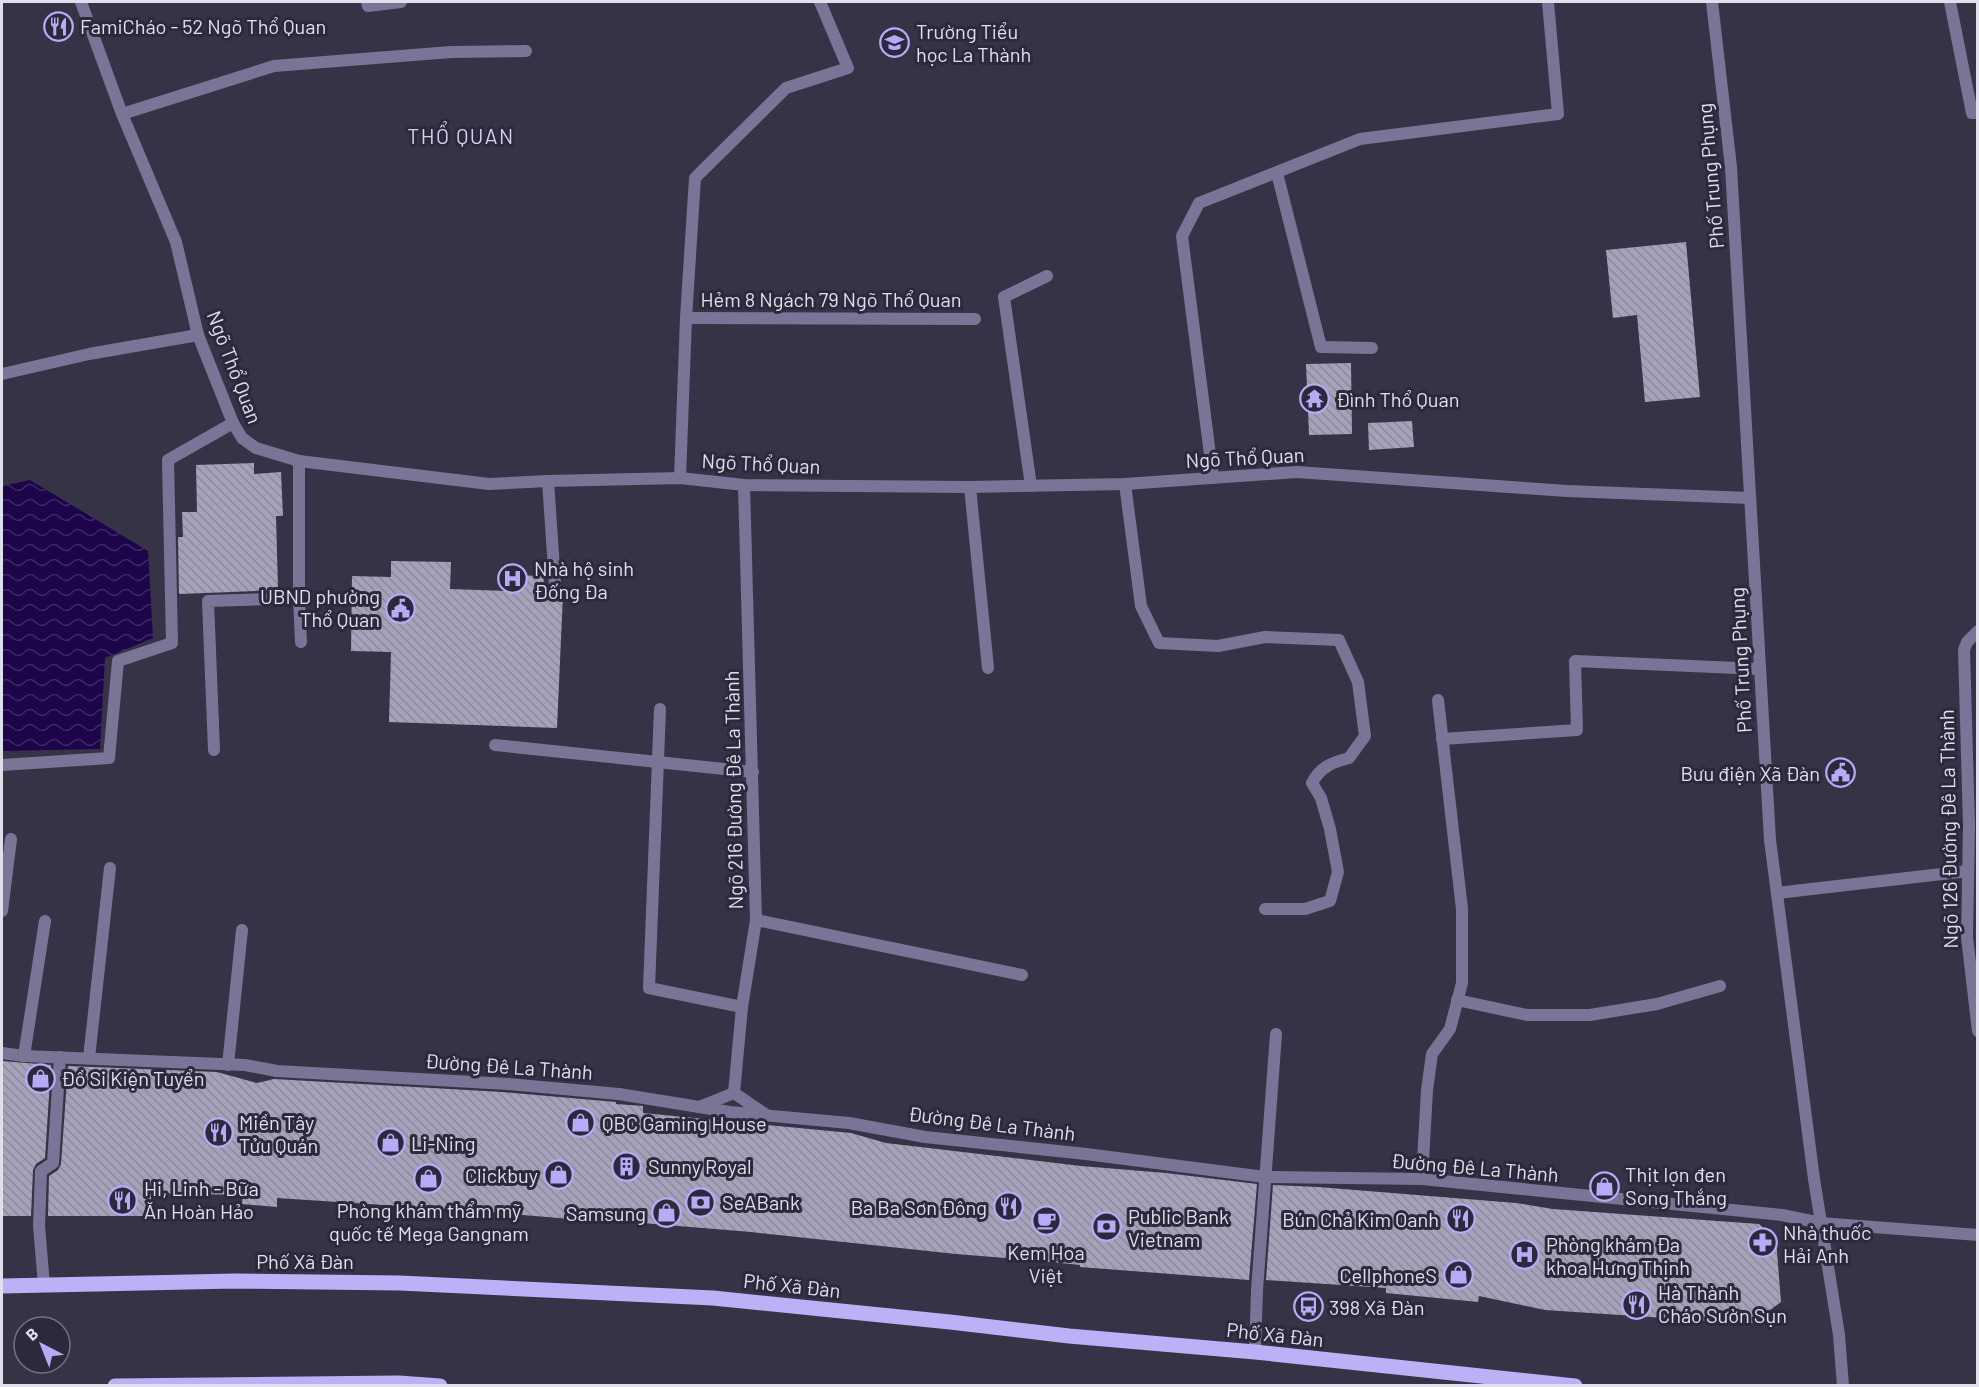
<svg xmlns="http://www.w3.org/2000/svg" width="1979" height="1387" font-family="Barlow,sans-serif">
	<defs>
		<pattern id="water-waves" width="16" height="10" patternUnits="userSpaceOnUse" patternTransform="scale(1.5)"><rect width="16" height="10" fill="#1e044a"/><path d="M0 5q4-4 8 0t8 0" fill="none" stroke="#3e2864"/></pattern>
		<pattern id="building-back-hatch" width="6" height="6" patternUnits="userSpaceOnUse" patternTransform="scale(1.5)"><rect width="6" height="6" fill="#a4a2b9"/><path d="M-1 5l2 2M0 0l6 6M5-1l2 2" fill="none" stroke="#8c8a9c"/></pattern>
	</defs>
	<rect width="100%" height="100%" fill="#363347"/>
	<polygon fill="url(#water-waves)" points="30,480 148,551 153,638 105,658 100,749 2,751 2,486"/>
	<g fill="url(#building-back-hatch)">
		<polygon points="1686,242 1700,397 1645,402 1637,315 1613,318 1606,250"/>
		<polygon points="1351,363 1352,434 1309,435 1306,364"/>
		<polygon points="1412,421 1414,447 1369,450 1368,423"/>
		<polygon points="254,463 254,474 281,472 283,516 276,516 278,590 179,594 178,537 183,537 182,512 197,512 196,465"/>
		<polygon points="391,561 451,562 450,589 508,591 509,575 544,576 543,594 563,594 557,728 389,722 391,652 351,651 352,576 391,577"/>
		<polygon points="2,1061 51,1065 45,1158 36,1164 33,1170 31,1216 2,1216"/>
		<polygon points="68,1066 217,1072 257,1083 274,1079 502,1092 616,1102 616,1104 643,1106 643,1113 851,1133 886,1143 1081,1166 1166,1173 1257,1184 1249,1280 1080,1267 1080,1265 1032,1260 956,1254 751,1232 606,1220 606,1222 476,1211 277,1198 277,1207 242,1204 243,1195 151,1193 151,1216 48,1216 49,1176 58,1170 61,1164"/>
		<polygon points="1273,1185 1318,1187 1516,1203 1553,1209 1759,1224 1776,1239 1781,1302 1752,1323 1725,1322 1545,1310 1479,1296 1478,1302 1386,1293 1386,1288 1266,1280"/>
	</g>
	<g fill="none" stroke-linecap="round" stroke-linejoin="round">
		<g stroke="#797596" stroke-width="12">
			<polyline points="367,2 368,6 401,2"/>
			<polyline points="1950,2 1972,113 1978,113"/>
			<polyline points="122,114 274,66 451,52 526,51"/>
			<polyline points="1277,173 1321,347 1372,348"/>
			<polyline points="686,318 975,319"/>
			<polyline points="2,374 89,354 198,335"/>
			<polyline points="299,461 299,598 301,642"/>
			<polyline points="680,478 686,318 695,178 786,88 848,68 820,2"/>
			<polyline points="1213,478 1182,236 1199,203 1360,139 1558,114 1548,2"/>
			<polyline points="548,481 555,584"/>
			<path d="M1125 484 1141 606 1159 643 1218 646 1265 637 1339 640 1358 682 1365 736 1349 758C1333 762 1320 767 1312 783L1321 798 1330 829 1338 872 1330 901 1305 909H1265"/>
			<polyline points="1031,486 1004,297 1047,276"/>
			<polyline points="970,487 988,668"/>
			<polyline points="1978,631 1967,642 1964,650 1969,825 1967,937 1978,1031"/>
			<polyline points="660,709 649,988 742,1007"/>
			<polyline points="1442,739 1577,730 1575,661 1760,669"/>
			<polyline points="495,745 753,772"/>
			<polyline points="214,750 208,601 299,598"/>
			<polyline points="2,765 109,758 118,661 172,643 168,460 233,423"/>
			<polyline points="1777,893 1968,871"/>
			<polyline points="2,911 11,839"/>
			<polyline points="756,920 1022,975"/>
			<polyline points="1457,1000 1527,1015 1590,1015 1657,1004 1720,986"/>
			<polyline points="2,1053 24,1056 245,1065 277,1071 508,1084 619,1094 730,1112 849,1123 925,1137 1086,1154 1265,1177 1422,1179 1782,1215 1821,1223"/>
			<polyline points="24,1056 45,921"/>
			<polyline points="89,1058 110,868"/>
			<polyline points="228,1065 242,930"/>
			<polyline points="734,1093 742,1007 756,920 744,485"/>
			<polyline points="699,1107 734,1093 765,1114"/>
			<polyline points="1422,1179 1427,1090 1432,1054 1450,1029 1462,983 1462,909 1438,700"/>
			<polyline points="44,1285 39,1226 41,1171 53,1163 60,1057"/>
			<polyline points="1255,1352 1257,1290 1276,1034"/>
		</g>
		<g stroke="#797596" stroke-width="12">
			<polyline points="81,2 122,114 176,242 198,335 233,423 242,438 256,448 299,461 489,484 548,481 680,478 744,485 970,487 1125,484 1297,472 1567,491 1750,498"/>
			<polyline points="1821,1223 1978,1235"/>
		</g>
		<polyline stroke="#797596" stroke-width="12" points="1712,2 1731,167 1770,840 1814,1179 1839,1335 1843,1386"/>
		<g stroke="#bbb1f6" stroke-width="15">
			<polyline points="2,1286 235,1281 400,1283 713,1298 950,1322 1069,1336 1255,1352 1575,1386"/>
			<polyline points="115,1386 399,1383 440,1386"/>
		</g>
	</g>
	<defs>
		<symbol id="restaurant-ring" viewBox="-11 -11 22 22"><circle r="9.5" fill="#2c293c" stroke="#b7abf8" stroke-width="1.5"/><path d="M-5-6h1v4h1v-4h1v4h1v-4h1v5L-1.5 .5V6h-2V.5L-5-1ZM5-6V6H3V1.5H1.5Q1.5-4 5-6Z" fill="#b7abf8"/></symbol>
		<symbol id="school-ring" viewBox="-11 -11 22 22"><circle r="9.5" fill="#2c293c" stroke="#b7abf8" stroke-width="1.5"/><path d="M0-5L7-2L0 1L-7-2ZM-4 1L0 2.5L4 1V4Q0 6-4 4Z" fill="#b7abf8"/></symbol>
		<symbol id="temple-ring" viewBox="-11 -11 22 22"><circle r="9.5" fill="#2c293c" stroke="#b7abf8" stroke-width="1.5"/><path d="M0-6L5-2H3V0L6.5 2.5H4V6H1.5V3h-3V6H-4V2.5H-6.5L-3 0V-2H-5Z" fill="#b7abf8"/></symbol>
		<symbol id="hospital-ring" viewBox="-11 -11 22 22"><circle r="9.5" fill="#2c293c" stroke="#b7abf8" stroke-width="1.5"/><path d="M-5-5h3v3.5h4V-5h3V5h-3V1.5h-4V5h-3Z" fill="#b7abf8"/></symbol>
		<symbol id="civic-ring" viewBox="-11 -11 22 22"><circle r="9.5" fill="#2c293c" stroke="#b7abf8" stroke-width="1.5"/><path d="M-.6-6.5H3V-4.5H.6V-3L4-1V1h2V6H-6V1h2V-1L-.6-3ZM-1.2 2.5V6h2.4V2.5Z" fill="#b7abf8"/></symbol>
		<symbol id="shop-ring" viewBox="-11 -11 22 22"><circle r="9.5" fill="#2c293c" stroke="#b7abf8" stroke-width="1.5"/><path d="M-5-2.5h2.3a2.7 3.5 0 0 1 5.4 0H5L5.5 6h-11ZM-1.5-2.5h3a1.5 2.3 0 0 0-3 0Z" fill="#b7abf8"/></symbol>
		<symbol id="building-ring" viewBox="-11 -11 22 22"><circle r="9.5" fill="#2c293c" stroke="#b7abf8" stroke-width="1.5"/><path d="M-4-6H4V6H1V3H-1V6H-4ZM-2.5-4.3h1.7v1.8h-1.7ZM.8-4.3h1.7v1.8H.8ZM-2.5-1h1.7V.8h-1.7ZM.8-1h1.7V.8H.8Z" fill="#b7abf8"/></symbol>
		<symbol id="bank-ring" viewBox="-11 -11 22 22"><circle r="9.5" fill="#2c293c" stroke="#b7abf8" stroke-width="1.5"/><path d="M-6-4H6V4H-6ZM0-2.3a2.3 2.3 0 1 0 0 4.6a2.3 2.3 0 1 0 0-4.6Z" fill="#b7abf8"/></symbol>
		<symbol id="cafe-ring" viewBox="-11 -11 22 22"><circle r="9.5" fill="#2c293c" stroke="#b7abf8" stroke-width="1.5"/><path d="M-5.5-4.5H6V0H3Q3 3.5 0 3.5H-2.5Q-5.5 3.5-5.5 0ZM3-3.2v2h1.7v-2ZM-6 4.5H4V6H-6Z" fill="#b7abf8"/></symbol>
		<symbol id="pharmacy-ring" viewBox="-11 -11 22 22"><circle r="9.5" fill="#2c293c" stroke="#b7abf8" stroke-width="1.5"/><path d="M-2-6h4v4h4v4h-4v4h-4v-4h-4v-4h4Z" fill="#b7abf8"/></symbol>
		<symbol id="bus-ring" viewBox="-11 -11 22 22"><circle r="9.5" fill="#2c293c" stroke="#b7abf8" stroke-width="1.5"/><path d="M-5-6H5V4H4V6H2V4H-2V6H-4V4H-5ZM-3.5-4V0h7V-4ZM-3.5 1.2v1.5H-2V1.2ZM2 1.2v1.5H3.5V1.2Z" fill="#b7abf8"/></symbol>
	</defs>
	<g fill-rule="evenodd">
		<use href="#restaurant-ring" x="42" y="10" width="33" height="33"/>
		<use href="#school-ring" x="878" y="26" width="33" height="33"/>
		<use href="#temple-ring" x="1298" y="382" width="33" height="33"/>
		<use href="#hospital-ring" x="496" y="562" width="33" height="33"/>
		<use href="#civic-ring" x="384" y="592" width="33" height="33"/>
		<use href="#civic-ring" x="1824" y="756" width="33" height="33"/>
		<use href="#shop-ring" x="24" y="1062" width="33" height="33"/>
		<use href="#shop-ring" x="564" y="1106" width="33" height="33"/>
		<use href="#restaurant-ring" x="202" y="1116" width="33" height="33"/>
		<use href="#shop-ring" x="374" y="1126" width="33" height="33"/>
		<use href="#building-ring" x="610" y="1150" width="33" height="33"/>
		<use href="#shop-ring" x="542" y="1158" width="33" height="33"/>
		<use href="#shop-ring" x="412" y="1162" width="33" height="33"/>
		<use href="#shop-ring" x="1588" y="1170" width="33" height="33"/>
		<use href="#restaurant-ring" x="106" y="1184" width="33" height="33"/>
		<use href="#bank-ring" x="684" y="1186" width="33" height="33"/>
		<use href="#restaurant-ring" x="992" y="1190" width="33" height="33"/>
		<use href="#shop-ring" x="650" y="1196" width="33" height="33"/>
		<use href="#restaurant-ring" x="1444" y="1202" width="33" height="33"/>
		<use href="#cafe-ring" x="1030" y="1204" width="33" height="33"/>
		<use href="#bank-ring" x="1090" y="1210" width="33" height="33"/>
		<use href="#pharmacy-ring" x="1746" y="1226" width="33" height="33"/>
		<use href="#hospital-ring" x="1508" y="1238" width="33" height="33"/>
		<use href="#shop-ring" x="1442" y="1258" width="33" height="33"/>
		<use href="#restaurant-ring" x="1620" y="1288" width="33" height="33"/>
		<use href="#bus-ring" x="1292" y="1290" width="33" height="33"/>
	</g>
	<g text-anchor="middle" dominant-baseline="central" stroke-width="6" stroke-linejoin="round" paint-order="stroke">
		<g font-size="20" fill="#e0dfec" stroke="#2c293c" text-anchor="start">
			<text x="80" y="26">FamiCháo - 52 Ngõ Thổ Quan</text>
			<text x="916" y="31">Trường Tiểu<tspan x="916" dy="23">học La Thành</tspan></text>
			<text x="1336" y="399">Đình Thổ Quan</text>
			<text x="534" y="568">Nhà hộ sinh<tspan x="534" dy="23">Đống Đa</tspan></text>
			<text x="380" y="596" text-anchor="end">UBND phường<tspan x="380" dy="23">Thổ Quan</tspan></text>
			<text x="1820" y="773" text-anchor="end">Bưu điện Xã Đàn</text>
			<text x="61" y="1078">Đồ Si Kiện Tuyển</text>
			<text x="239" y="1122">Miền Tây<tspan x="239" dy="23">Tửu Quán</tspan></text>
			<text x="602" y="1123">QBC Gaming House</text>
			<text x="411" y="1143">Li-Ning</text>
			<text x="648" y="1166">Sunny Royal</text>
			<text x="1625" y="1174">Thịt lợn đen<tspan x="1625" dy="23">Song Thắng</tspan></text>
			<text x="538" y="1175" text-anchor="end">Clickbuy</text>
			<text x="144" y="1188">Hi, Linh - Bữa<tspan x="144" dy="23">Ăn Hoàn Hảo</tspan></text>
			<text x="722" y="1202">SeABank</text>
			<text x="987" y="1207" text-anchor="end">Ba Ba Sơn Đông</text>
			<text x="429" y="1210" text-anchor="middle">Phòng khám thẩm mỹ<tspan x="429" dy="23">quốc tế Mega Gangnam</tspan></text>
			<text x="646" y="1213" text-anchor="end">Samsung</text>
			<text x="1128" y="1216">Public Bank<tspan x="1128" dy="23">Vietnam</tspan></text>
			<text x="1439" y="1219" text-anchor="end">Bún Chả Kim Oanh</text>
			<text x="1783" y="1232">Nhà thuốc<tspan x="1783" dy="23">Hải Anh</tspan></text>
			<text x="1546" y="1244">Phòng khám Đa<tspan x="1546" dy="23">khoa Hưng Thịnh</tspan></text>
			<text x="1046" y="1252" text-anchor="middle">Kem Hoa<tspan x="1046" dy="23">Việt</tspan></text>
			<text x="1437" y="1275" text-anchor="end">CellphoneS</text>
			<text x="1658" y="1292">Hà Thành<tspan x="1658" dy="23">Cháo Sườn Sụn</tspan></text>
			<text x="1329" y="1307">398 Xã Đàn</text>
		</g>
		<g font-size="20" fill="#e0dfec" stroke="#2c293c">
			<text transform="translate(1710 176) rotate(-95)">Phố Trung Phụng</text>
			<text x="831" y="299">Hẻm 8 Ngách 79 Ngõ Thổ Quan</text>
			<text transform="translate(235 367) rotate(69)">Ngõ Thổ Quan</text>
			<text transform="translate(1245 457) rotate(-3)">Ngõ Thổ Quan</text>
			<text transform="translate(761 463) rotate(3)">Ngõ Thổ Quan</text>
			<text transform="translate(1740 660) rotate(-93)">Phố Trung Phụng</text>
			<text transform="translate(733 790) rotate(-91)">Ngõ 216 Đường Đê La Thành</text>
			<text transform="translate(1948 829) rotate(-91)">Ngõ 126 Đường Đê La Thành</text>
			<text transform="translate(509 1066) rotate(4)">Đường Đê La Thành</text>
			<text transform="translate(992 1123) rotate(7)">Đường Đê La Thành</text>
			<text transform="translate(1475 1167) rotate(5)">Đường Đê La Thành</text>
			<text x="305" y="1261">Phố Xã Đàn</text>
			<text transform="translate(792 1285) rotate(6)">Phố Xã Đàn</text>
			<text transform="translate(1275 1334) rotate(6)">Phố Xã Đàn</text>
		</g>
		<g font-size="21" letter-spacing="1.5" fill="#d4d2ea" stroke="#2c293c">
			<text x="461" y="135">THỔ QUAN</text>
		</g>
	</g>
	<rect width="1979" height="1387" fill="none" stroke="#e0dfec" stroke-width="6"/>
	<g transform="translate(42 1345) rotate(318)"><circle r="28" fill="#2c293c" stroke="#747282" stroke-width="1.5"/>
	<path d="M0-4.5L10 22L0 15L-10 22Z" fill="#b7abf8"/>
	<text y="-9" font-size="16" font-weight="bold" text-anchor="middle" fill="#e0dfec">B</text>
	</g>
</svg>
